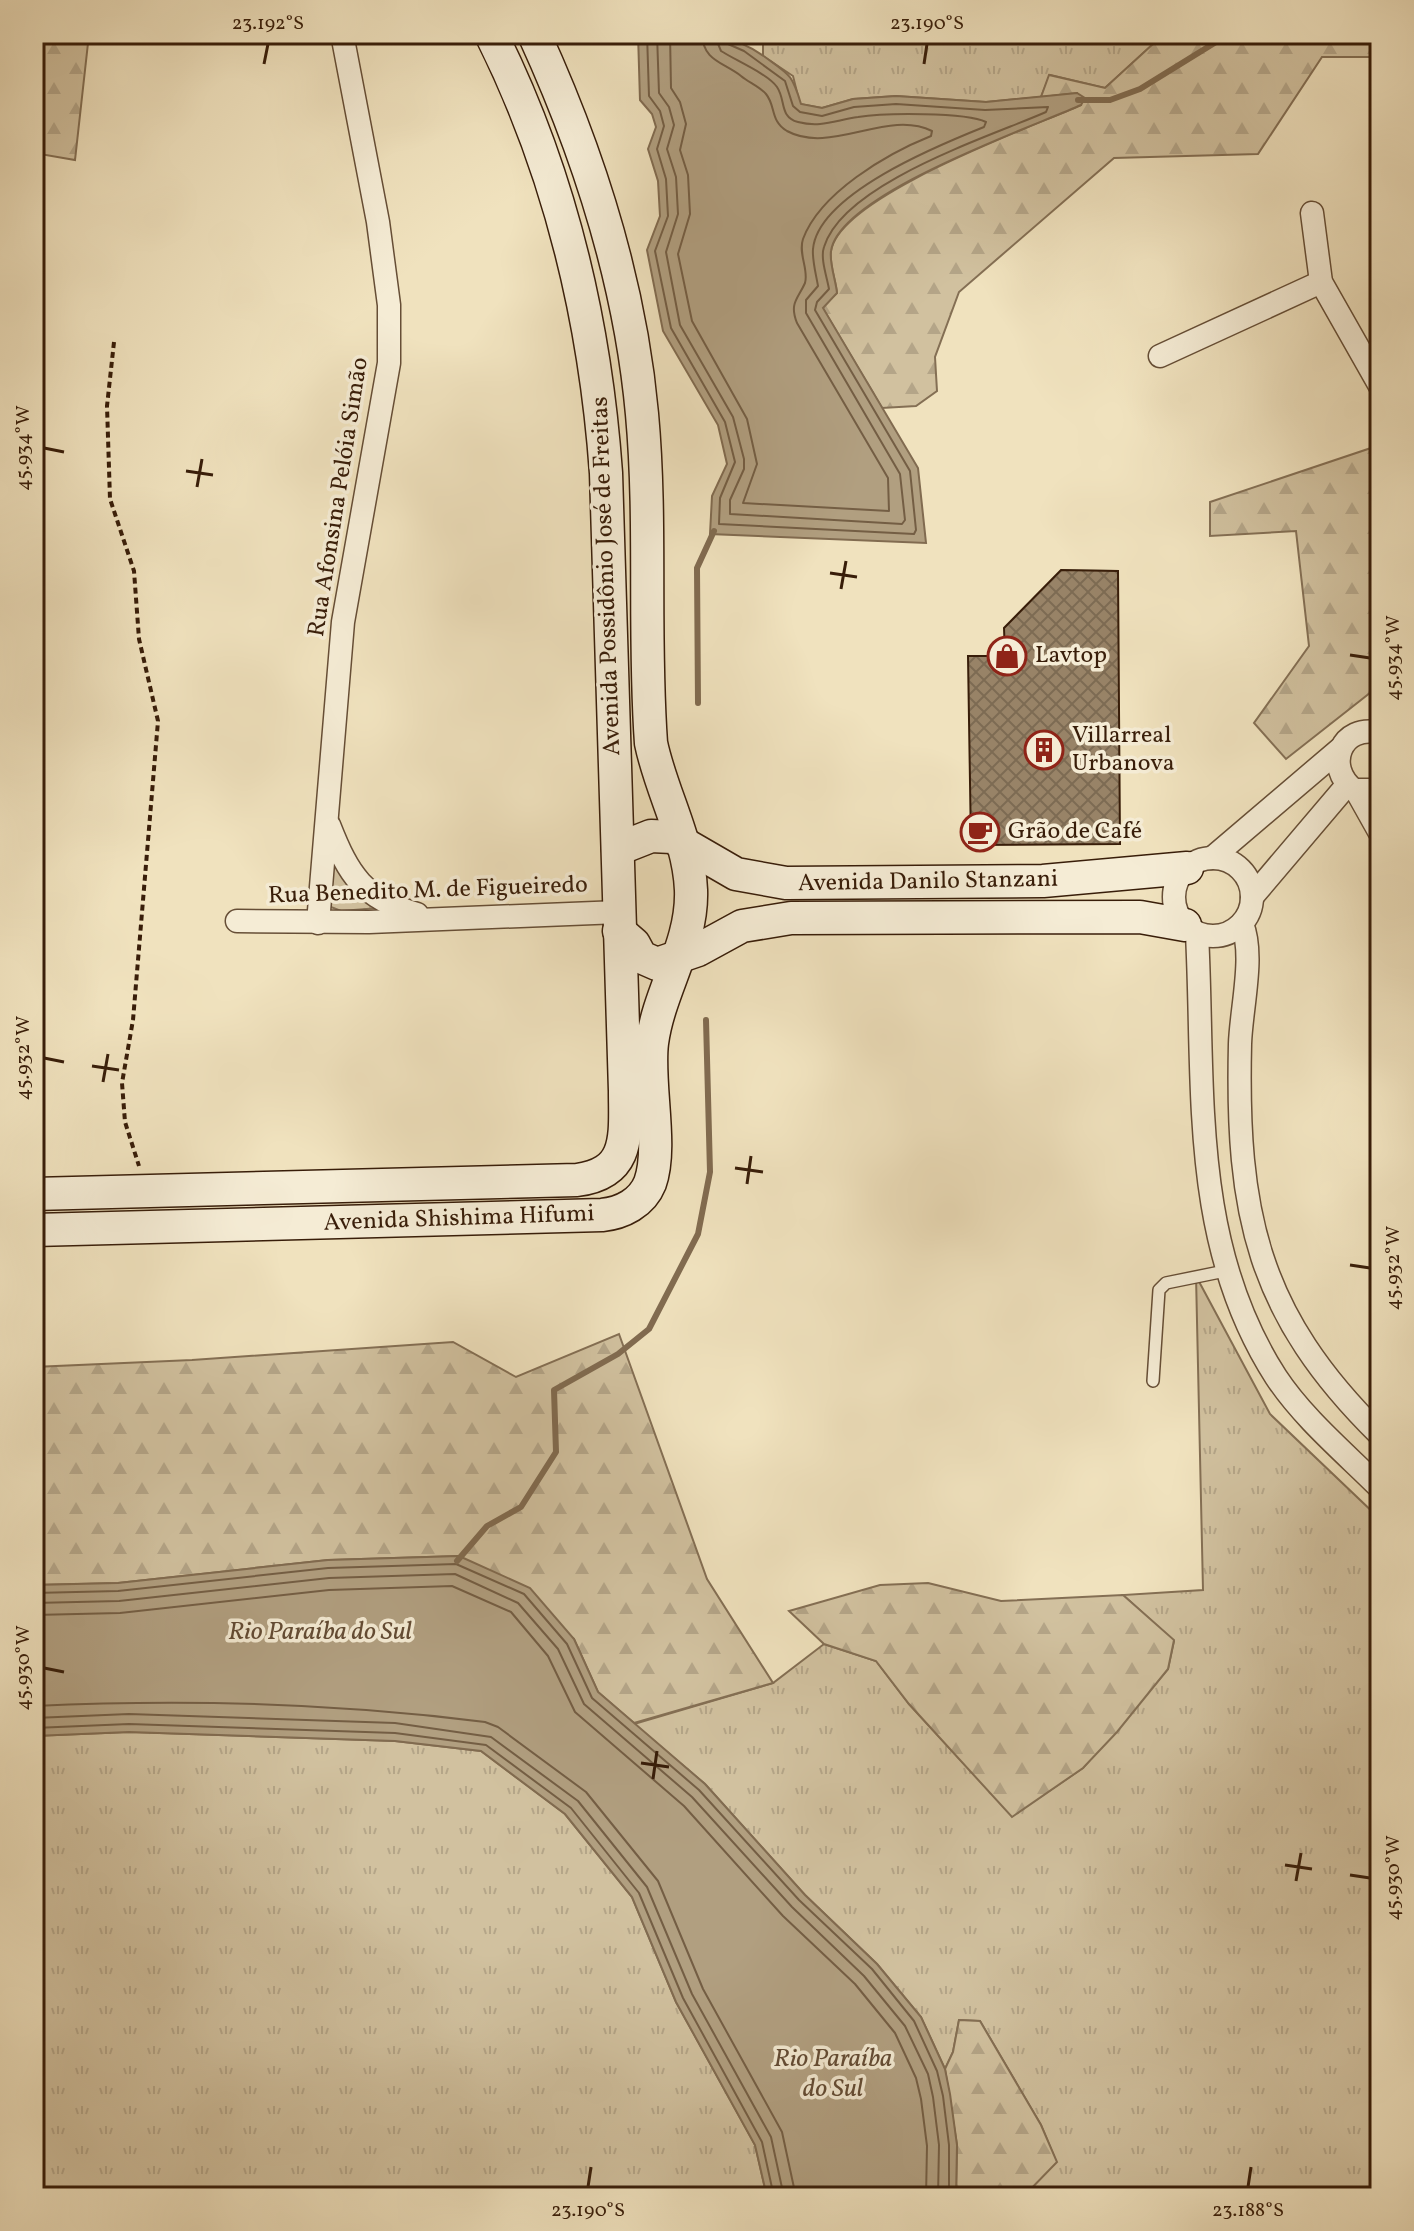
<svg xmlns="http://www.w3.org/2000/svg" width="1414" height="2231" font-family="Vollkorn,serif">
	<defs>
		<pattern id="grass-tufts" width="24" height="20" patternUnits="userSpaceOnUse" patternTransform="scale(2)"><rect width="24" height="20" fill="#d1c19f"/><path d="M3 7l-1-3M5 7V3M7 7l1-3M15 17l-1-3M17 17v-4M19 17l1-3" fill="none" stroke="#b4a588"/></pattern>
		<pattern id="forest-firs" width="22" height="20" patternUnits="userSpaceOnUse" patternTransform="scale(2)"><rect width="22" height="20" fill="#d1c19f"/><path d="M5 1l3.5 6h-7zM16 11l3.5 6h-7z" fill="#b4a588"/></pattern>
		<pattern id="building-cross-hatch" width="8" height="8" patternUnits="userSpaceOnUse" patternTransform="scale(2)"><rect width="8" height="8" fill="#988367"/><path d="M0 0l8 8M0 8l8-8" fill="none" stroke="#7d6b53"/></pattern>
	</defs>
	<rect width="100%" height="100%" fill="#f0e2be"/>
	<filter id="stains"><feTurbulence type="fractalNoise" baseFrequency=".0025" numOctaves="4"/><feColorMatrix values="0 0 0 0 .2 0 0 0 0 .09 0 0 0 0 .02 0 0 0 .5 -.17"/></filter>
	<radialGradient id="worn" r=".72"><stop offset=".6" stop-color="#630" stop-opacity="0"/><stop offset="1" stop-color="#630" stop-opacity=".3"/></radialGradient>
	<g fill="url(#grass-tufts)" stroke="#846f54" stroke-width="2">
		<polygon points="763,34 1164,34 1105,88 1050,75 1041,97 986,102 896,96 853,99 822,108 800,104 793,76 763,56"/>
		<polygon points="332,859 379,908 341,911 331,907"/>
		<polygon points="1196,1276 1270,1414 1380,1519 1380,2197 1023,2197 1056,2161 1041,2125 980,2021 959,2020 953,2052 945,2069 921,2017 877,1964 805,1895 705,1784 634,1724 773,1683 824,1644 876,1661 909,1704 1012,1816 1083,1768 1168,1669 1174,1641 1123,1595 1203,1590"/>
		<polygon points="129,1732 395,1741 481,1751 565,1814 632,1897 676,2002 755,2145 767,2197 34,2197 34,1736"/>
	</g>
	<g fill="url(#forest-firs)" stroke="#846f54" stroke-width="2">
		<polygon points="34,34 89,34 75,160 34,153"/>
		<path d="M1164 34H1380V57H1322L1258 154 1114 158 959 292 935 357 937 391 916 406 882 408 822 307 837 293C836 281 829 263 831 251 839 196 1032 127 1081 105L1077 93 1041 97 1049 75 1105 88Z"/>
		<polygon points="1380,445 1380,685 1286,759 1254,723 1309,646 1296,531 1210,536 1210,502"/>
		<polygon points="619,1334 707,1579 773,1683 634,1723 598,1692 574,1639 459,1556 328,1560 118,1583 34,1585 34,1367 192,1360 453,1342 516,1377"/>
		<polygon points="928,1583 1001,1601 1123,1595 1174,1640 1168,1669 1117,1732 1083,1768 1012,1817 909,1704 876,1661 824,1644 789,1611 880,1585"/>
		<polygon points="959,2020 980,2021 1041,2125 1057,2162 1023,2197 956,2197 957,2145 945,2069 953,2052"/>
	</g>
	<g fill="#b19f80" stroke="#816b50" stroke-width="2">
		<path d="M638 34C688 34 723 27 765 57 790 75 792 74 801 104L822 108 853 99 896 96 986 102 1077 93 1085 98 1081 105C1030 128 839 194 831 251 829 263 836 281 837 293L823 308 918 468 926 543 710 534 712 496 727 464 718 425 663 331 647 250 660 216 658 181 648 149 656 127 652 114 640 100Z"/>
		<polygon points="459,1556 530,1588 574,1639 598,1692 705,1784 805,1895 877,1964 921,2017 945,2069 950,2094 957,2145 956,2197 767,2197 755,2145 676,2002 632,1897 565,1814 481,1751 395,1741 129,1732 34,1736 34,1585 118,1583 328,1560"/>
	</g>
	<polygon fill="#0003" points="1065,569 1119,570 1119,842 970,657 1007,655 1006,629"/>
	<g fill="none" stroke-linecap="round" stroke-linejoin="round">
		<g stroke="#745e44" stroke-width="2">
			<path d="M647 34 649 96 660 111 664 126 657 149 666 179 668 216 655 251 671 328 725 422 735 462 720 498 719 524 914 534 916 530 910 471 815 310 817 302 829 289C827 277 820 258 824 247 843 183 989 137 1046 112L1048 107 985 110 896 104 854 107 822 116 800 112 793 106 785 81 744 51 728 44 724 34"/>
			<path d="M657 34 659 93 669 107 674 125 667 149 676 177 678 214 666 252 680 325 733 417 744 459V469L730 500V514L902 524 905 520 900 474 806 313V300L818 286C816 274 812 260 813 249 818 194 939 145 984 127L986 122C966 112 883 113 858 117 836 120 821 128 798 122 779 117 786 100 777 87 768 74 735 60 721 51L714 34"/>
			<path d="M670 34 671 88 680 102 686 124 680 150 688 175 690 214 678 254 692 321 747 419 757 464 743 503 889 511 888 478 797 323C789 303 798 299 805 283 809 270 798 254 803 239 820 193 886 154 931 136L932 131C887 109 831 155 787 131 770 121 776 106 766 94 760 87 748 82 741 76 723 62 703 61 702 34"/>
			<polyline points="34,1593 118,1591 328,1568 456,1564 524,1594 567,1644 592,1698 699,1790 799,1900 872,1969 914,2021 937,2071 943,2096 949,2145 949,2197"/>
			<polyline points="34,1603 119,1601 329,1578 455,1574 518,1603 558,1649 584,1704 692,1797 792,1907 864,1976 905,2026 928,2074 933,2097 939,2145 938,2197"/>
			<polyline points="34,1615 120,1613 329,1590 452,1586 511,1612 548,1656 575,1712 684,1806 783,1916 855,1984 895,2033 916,2078 921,2099 927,2146 926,2197"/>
			<path d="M34 1706C184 1699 337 1703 485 1722L498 1727 586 1792 658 1881 703 1989 782 2132 796 2197"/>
			<polyline points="34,1718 129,1714 395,1723 491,1737 578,1801 647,1887 692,1994 771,2137 784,2197"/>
			<polyline points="34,1728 129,1724 395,1733 486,1745 571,1808 639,1893 683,1998 762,2142 774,2197"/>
		</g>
		<g stroke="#816b50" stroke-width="6">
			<polyline points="1078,100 1110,100 1140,89 1229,34"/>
			<polyline points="698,703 697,568 714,531"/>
			<polyline points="457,1561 487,1526 521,1507 556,1452 554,1390 618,1354 649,1329 698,1234 710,1172 706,1020"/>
		</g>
	</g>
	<polygon fill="url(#building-cross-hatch)" stroke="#381d09" stroke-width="2" points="1061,570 1118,571 1120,844 971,845 968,656 1005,656 1004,628"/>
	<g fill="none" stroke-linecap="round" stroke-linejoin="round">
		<defs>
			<polyline id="lane" points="1153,1381 1159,1290 1166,1283 1225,1271"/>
			<g id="street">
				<polyline points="1312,213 1321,282 1380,386"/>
				<polyline points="1160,356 1321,282"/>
				<path d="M1380 733C1341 723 1324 767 1354 790H1380"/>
				<polyline points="1357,792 1380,833"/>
				<path d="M329 825C349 876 363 898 417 914"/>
				<circle cx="1213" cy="897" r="39"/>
				<polyline points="1212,858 1340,749"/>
				<polyline points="1252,897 1347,785"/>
				<polyline points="237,921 369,922 619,912"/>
				<polyline points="318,923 343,622 389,363 389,305 378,222 342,34"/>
				<path d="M1242 924C1255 955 1241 1009 1240 1044 1236 1213 1257 1314 1380 1435"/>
				<path d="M1197 934C1205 1087 1189 1242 1276 1377 1303 1418 1345 1453 1380 1488"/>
			</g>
			<g id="secondary">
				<polyline points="618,849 651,836 672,837 736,874 786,883 1043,881 1187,868"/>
				<polyline points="619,931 634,944 641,957 657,964 698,950 742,926 791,918 1140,917 1185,925"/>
				<path d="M34 1194 577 1180C631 1173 625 1135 625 1091L606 473C595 319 560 172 491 34"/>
				<path d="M34 1230 602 1215C622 1213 642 1203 650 1183 663 1147 647 1083 652 1043 659 990 693 944 691 890 689 839 661 792 651 743 643 633 652 523 642 414 630 281 589 154 534 34"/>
			</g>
		</defs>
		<use href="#lane" stroke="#664e36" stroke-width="14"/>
		<use href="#street" stroke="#664e36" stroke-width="25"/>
		<use href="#secondary" stroke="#381d09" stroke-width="35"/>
		<polyline stroke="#381d09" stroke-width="4" stroke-dasharray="6 4" stroke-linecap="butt" points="114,342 107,406 110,499 134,571 139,639 158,721 133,1020 122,1083 125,1122 139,1166"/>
		<use href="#lane" stroke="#f5ecd5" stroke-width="11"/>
		<use href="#street" stroke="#f5ecd5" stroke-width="22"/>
		<use href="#secondary" stroke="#f5ecd5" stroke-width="32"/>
	</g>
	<path fill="none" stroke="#381d09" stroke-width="3" d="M264 64 268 44M924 64 927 44M44 448 64 452M186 471 213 475M197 487 202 459M830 573 857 577M841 589 846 561M1350 655 1370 658M44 1058 64 1062M92 1066 119 1070M103 1082 108 1054M735 1168 763 1172M747 1184 751 1156M1350 1265 1370 1268M44 1668 64 1672M641 1763 669 1767M653 1779 657 1751M1285 1865 1312 1869M1350 1875 1370 1878M1296 1881 1301 1853M588 2187 591 2167M1248 2187 1251 2167"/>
	<defs>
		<symbol id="shop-ring" viewBox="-11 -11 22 22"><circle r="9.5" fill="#f5ecd5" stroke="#8f2418" stroke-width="1.5"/><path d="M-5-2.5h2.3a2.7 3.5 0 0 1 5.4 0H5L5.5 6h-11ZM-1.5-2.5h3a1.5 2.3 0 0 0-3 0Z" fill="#8f2418"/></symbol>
		<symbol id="building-ring" viewBox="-11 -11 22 22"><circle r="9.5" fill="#f5ecd5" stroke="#8f2418" stroke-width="1.5"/><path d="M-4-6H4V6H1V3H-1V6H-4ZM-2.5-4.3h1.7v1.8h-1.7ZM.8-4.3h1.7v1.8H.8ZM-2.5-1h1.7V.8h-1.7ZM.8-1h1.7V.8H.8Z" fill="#8f2418"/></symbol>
		<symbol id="cafe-ring" viewBox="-11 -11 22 22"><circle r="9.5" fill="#f5ecd5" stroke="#8f2418" stroke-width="1.5"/><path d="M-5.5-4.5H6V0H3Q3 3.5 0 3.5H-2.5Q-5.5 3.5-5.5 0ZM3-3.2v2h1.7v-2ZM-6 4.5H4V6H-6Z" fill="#8f2418"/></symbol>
	</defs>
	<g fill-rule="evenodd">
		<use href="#shop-ring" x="985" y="634" width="44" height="44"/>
		<use href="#building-ring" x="1022" y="728" width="44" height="44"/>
		<use href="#cafe-ring" x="958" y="810" width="44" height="44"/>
	</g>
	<g text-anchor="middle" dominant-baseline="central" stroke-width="7" stroke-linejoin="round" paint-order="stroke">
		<g font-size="24" fill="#381d09" stroke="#f5ecd5">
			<text transform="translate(339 497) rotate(-81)">Rua Afonsina Pelóia Simão</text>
			<text transform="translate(607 576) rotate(-92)">Avenida Possidônio José de Freitas</text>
			<text transform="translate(928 882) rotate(-1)">Avenida Danilo Stanzani</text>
			<text transform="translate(428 891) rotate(-2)">Rua Benedito M. de Figueiredo</text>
			<text transform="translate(459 1219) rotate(-2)">Avenida Shishima Hifumi</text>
		</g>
		<g font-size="24" fill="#381d09" stroke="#f5ecd5" text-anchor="start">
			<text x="1035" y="656">Lavtop</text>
			<text x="1072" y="736">Villarreal<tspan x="1072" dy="28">Urbanova</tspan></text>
			<text x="1008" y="832">Grão de Café</text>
		</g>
		<g font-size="26" font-style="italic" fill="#624a33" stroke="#f5ecd5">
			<text x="320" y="1632">Rio Paraíba do Sul</text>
			<text x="833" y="2059">Rio Paraíba<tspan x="833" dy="30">do Sul</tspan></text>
		</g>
	</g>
	<rect width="1414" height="2231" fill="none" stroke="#f0e2be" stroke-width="88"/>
	<rect x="44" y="44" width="1326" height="2143" fill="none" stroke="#381d09" stroke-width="3"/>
	<g font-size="20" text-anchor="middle" fill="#381d09">
		<text x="268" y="29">23.192°S</text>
		<text x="927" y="29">23.190°S</text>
		<text transform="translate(22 448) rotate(-90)" y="7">45.934°W</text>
		<text transform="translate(1392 658) rotate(-90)" y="7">45.934°W</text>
		<text transform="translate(22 1058) rotate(-90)" y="7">45.932°W</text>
		<text transform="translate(1392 1268) rotate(-90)" y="7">45.932°W</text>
		<text transform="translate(22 1668) rotate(-90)" y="7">45.930°W</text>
		<text transform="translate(1392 1878) rotate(-90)" y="7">45.930°W</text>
		<text x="588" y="2216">23.190°S</text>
		<text x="1248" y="2216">23.188°S</text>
	</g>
	<rect width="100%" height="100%" filter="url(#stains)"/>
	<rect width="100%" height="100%" fill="url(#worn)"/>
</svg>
